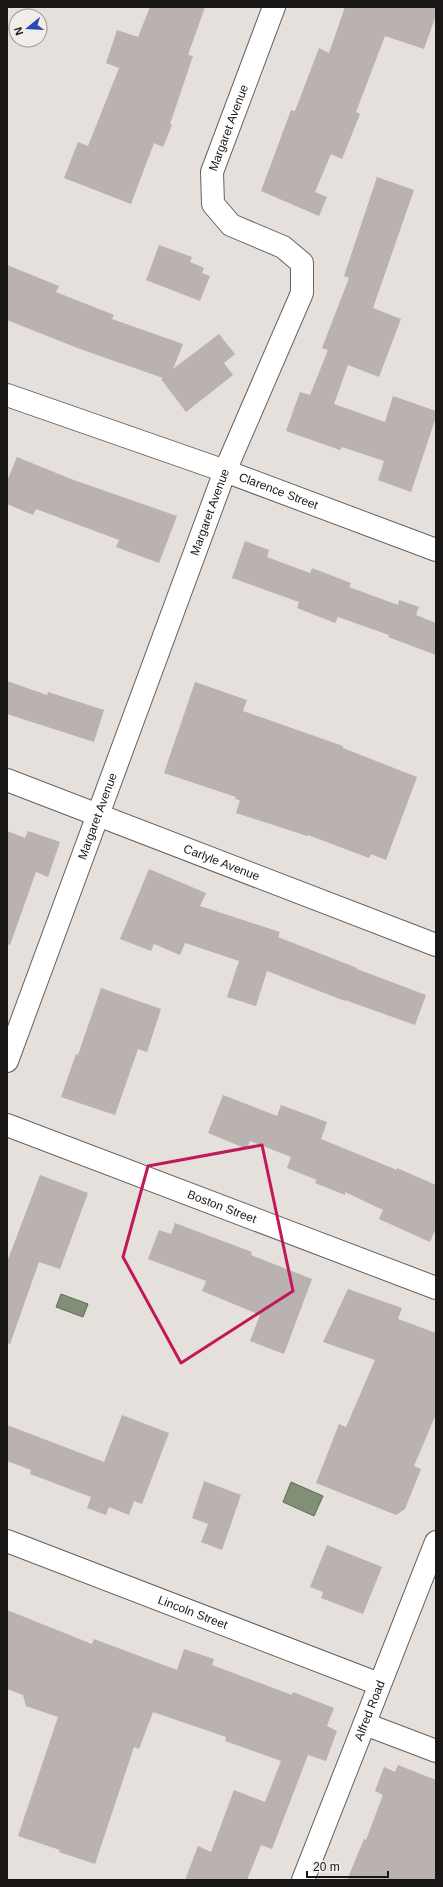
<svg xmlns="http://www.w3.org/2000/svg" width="443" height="1887" font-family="Arial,sans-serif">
	<rect width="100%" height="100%" fill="#e5e0db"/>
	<g fill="#818f75" stroke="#626b58">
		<polygon points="61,1294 88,1304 83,1317 56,1307"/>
		<polygon points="291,1482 323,1496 314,1516 283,1502"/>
	</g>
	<g fill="#b9b2b0">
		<polygon points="150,7 205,7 188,55 193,56 170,124 172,125 163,147 154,143 131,204 64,178 78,142 88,146 119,68 106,63 117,30 138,37"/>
		<polygon points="345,7 436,7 436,15 424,49 385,36 356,112 360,114 342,159 331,154 315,192 327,197 319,216 261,191 291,110 295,111 319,48 329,53"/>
		<polygon points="377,177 414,190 373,308 401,319 379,377 348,365 334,404 385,422 393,396 436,411 436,417 411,492 378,480 384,461 342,447 340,450 286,431 300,392 310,395 328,350 322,348 349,278 344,276"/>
		<polygon points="159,245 192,257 190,262 204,268 202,273 210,276 200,301 146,280"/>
		<polygon points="7,265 59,286 56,292 114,315 112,319 183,344 173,369 219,334 235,354 224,363 233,375 186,412 161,379 163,378 80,349 7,320"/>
		<polygon points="17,457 71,479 177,516 159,563 116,547 119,540 36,509 33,515 7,504 7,481"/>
		<polygon points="245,541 269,550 267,557 310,573 312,568 351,583 349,587 398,605 399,600 419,607 416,615 436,623 436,655 388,637 389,635 338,617 335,623 297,608 299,602 232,578"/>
		<polygon points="7,681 47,695 48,692 104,710 94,742 7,714"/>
		<polygon points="195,682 247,700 243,711 343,746 343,748 417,777 386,860 371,854 369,858 308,835 307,836 236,813 240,800 235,799 236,797 164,773"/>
		<polygon points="7,831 25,838 28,831 60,842 48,877 36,872 10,945 7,944"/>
		<polygon points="149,869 206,893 200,906 280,932 278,937 357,968 357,969 426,995 415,1025 345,1000 345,1001 267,971 256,1006 227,997 239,961 185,943 180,955 154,944 151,951 120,939"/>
		<polygon points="101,988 161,1009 147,1052 138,1049 115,1115 61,1097 76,1054 78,1055"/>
		<polygon points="223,1095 277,1116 281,1105 327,1122 321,1139 397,1170 397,1168 436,1185 436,1228 430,1242 379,1219 383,1210 345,1192 345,1195 315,1183 317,1180 287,1168 291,1157 250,1141 247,1149 208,1133"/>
		<polygon points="40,1175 88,1193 60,1269 39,1262 10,1344 7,1343 7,1262"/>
		<polygon points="175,1223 252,1252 251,1255 312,1279 284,1354 250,1341 260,1315 202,1291 206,1281 148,1259 159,1230 171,1234"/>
		<polygon points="348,1289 402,1308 398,1319 436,1333 436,1414 414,1466 421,1469 405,1509 396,1515 316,1483 339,1424 346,1427 375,1360 323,1342"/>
		<polygon points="122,1415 169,1433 142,1504 134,1501 129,1515 109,1507 106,1515 87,1508 91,1497 30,1474 31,1470 7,1461 7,1425 104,1462"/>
		<polygon points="204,1481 241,1495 222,1550 201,1542 208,1524 192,1518"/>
		<polygon points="327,1545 382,1567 363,1614 321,1598 323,1592 310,1587"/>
		<polygon points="7,1610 92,1644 94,1639 177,1670 184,1649 214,1659 212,1665 292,1695 293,1692 334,1708 327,1726 337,1731 326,1761 308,1755 272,1849 261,1845 247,1880 185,1880 198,1846 211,1852 234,1790 265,1802 281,1761 225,1741 226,1737 153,1712 139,1749 134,1747 95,1864 59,1852 60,1850 18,1836 58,1717 26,1706 23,1695 7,1689"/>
		<polygon points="398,1765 436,1780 436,1880 347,1880 364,1839 366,1840 383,1795 375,1791 384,1767 395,1772"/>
	</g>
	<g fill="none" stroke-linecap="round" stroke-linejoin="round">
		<defs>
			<g id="street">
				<path id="s1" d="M7 395 225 471 436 550"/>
				<path id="s2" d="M7 780 436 945"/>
				<path id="s3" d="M7 1061 225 471 302 293V263L283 247 231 225 213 204 212 172 274 7"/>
				<path id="s4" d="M7 1125 436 1288"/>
				<path id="s5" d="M7 1541 379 1684"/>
				<polyline points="365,1724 436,1751"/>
				<path id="s6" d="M303 1880 436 1542"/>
			</g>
		</defs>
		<use href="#street" stroke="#67625e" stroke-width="24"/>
		<use href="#street" stroke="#fff" stroke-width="22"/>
	</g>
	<path fill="none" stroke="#c2185b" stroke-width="3" stroke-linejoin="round" d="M262 1145 293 1291 181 1363 123 1257 148 1166Z"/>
	<g text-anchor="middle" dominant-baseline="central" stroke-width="3.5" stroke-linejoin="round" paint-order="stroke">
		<g font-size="12" fill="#191715" stroke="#f2ede8">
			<text stroke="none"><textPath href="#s3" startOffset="1041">Margaret Avenue</textPath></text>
			<text stroke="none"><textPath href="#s1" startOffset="288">Clarence Street</textPath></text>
			<text stroke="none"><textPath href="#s3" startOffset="585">Margaret Avenue</textPath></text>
			<text stroke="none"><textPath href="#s3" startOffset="261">Margaret Avenue</textPath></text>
			<text stroke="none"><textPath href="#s2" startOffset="230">Carlyle Avenue</textPath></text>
			<text stroke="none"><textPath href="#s4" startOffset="230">Boston Street</textPath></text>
			<text stroke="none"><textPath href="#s5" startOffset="199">Lincoln Street</textPath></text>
			<text stroke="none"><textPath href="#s6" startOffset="182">Alfred Road</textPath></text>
		</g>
	</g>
	<rect width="443" height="1887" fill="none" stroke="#191715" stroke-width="16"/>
	<g transform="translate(28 28) rotate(252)"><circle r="19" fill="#f2ede8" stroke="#9b9794"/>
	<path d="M0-3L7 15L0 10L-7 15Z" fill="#2649b8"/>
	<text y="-6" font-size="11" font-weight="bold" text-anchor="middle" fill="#191715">N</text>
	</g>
	<path d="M307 1871v6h81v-6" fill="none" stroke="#191715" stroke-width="2"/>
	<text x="313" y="1871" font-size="12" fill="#191715" stroke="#f2ede8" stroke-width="3" paint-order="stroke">20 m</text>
</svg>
